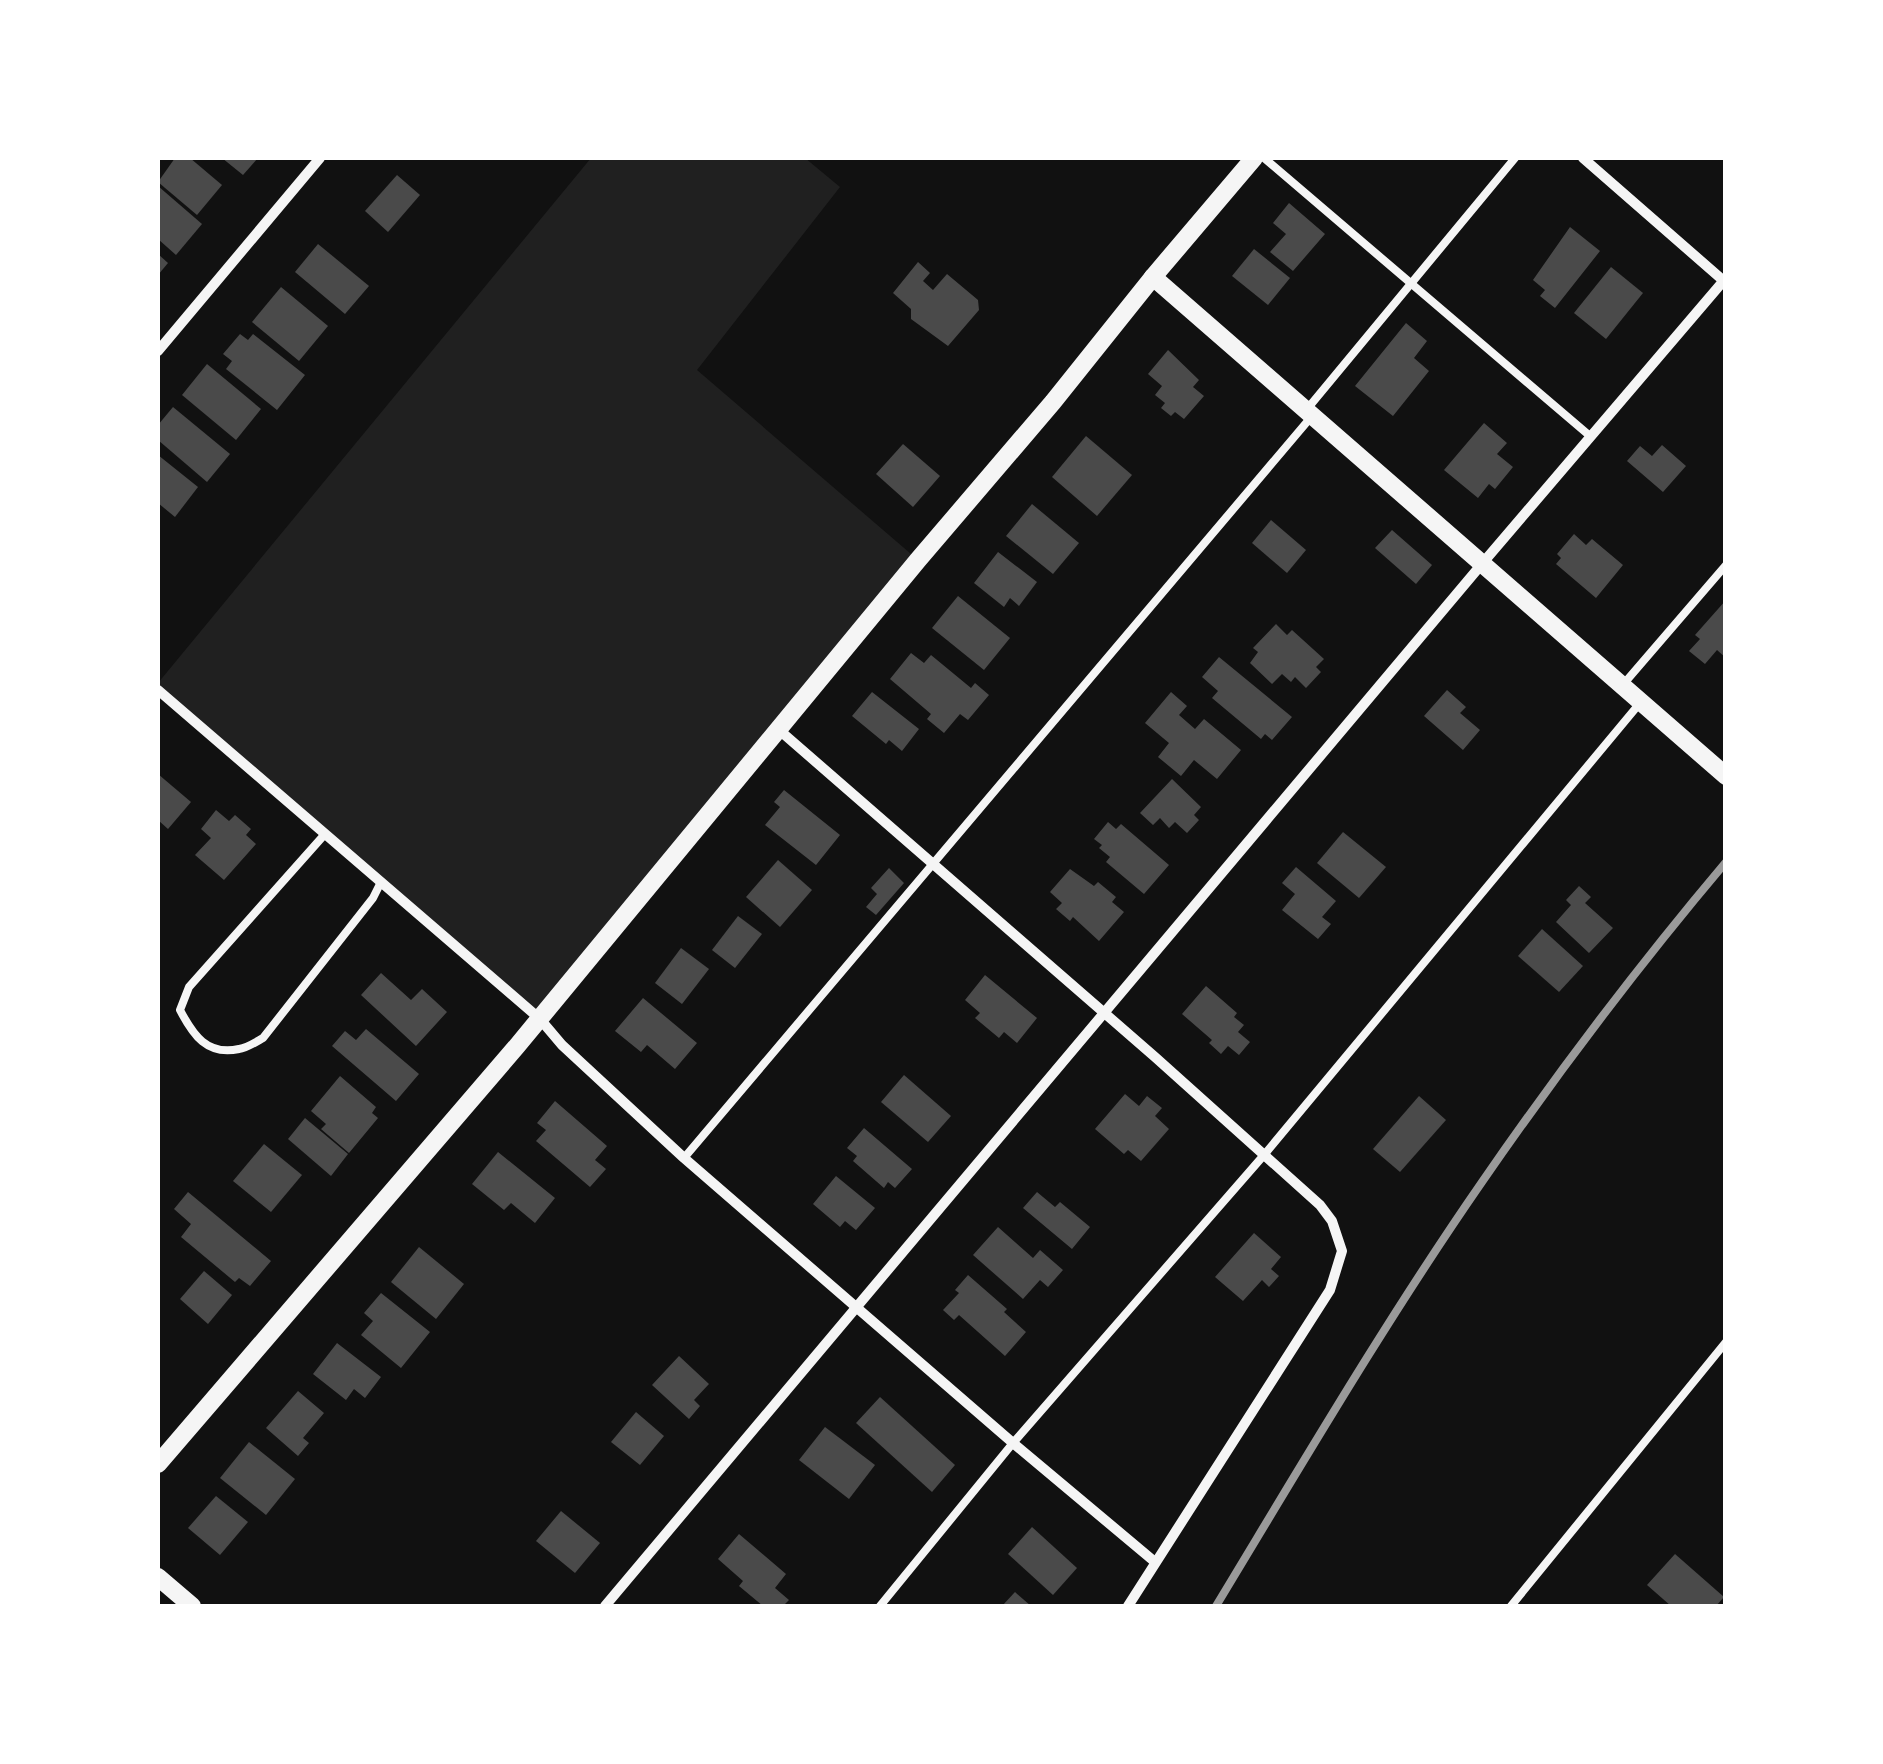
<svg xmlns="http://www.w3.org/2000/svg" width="1883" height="1764" font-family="Figtree,sans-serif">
	<rect width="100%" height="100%" fill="#111"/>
	<polygon fill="#202020" points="591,158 805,158 840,187 697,370 918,560 540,1019 158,690 158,683"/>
	<g fill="#4a4a4a">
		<polygon points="175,158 190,158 222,185 197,215 158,182"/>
		<polygon points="222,158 258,158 243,175"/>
		<polygon points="397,175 420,195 388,232 365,211"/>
		<polygon points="158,186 202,224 176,255 158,239"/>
		<polygon points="1289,203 1325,234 1293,271 1270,252 1286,234 1273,223"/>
		<polygon points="1570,227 1600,251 1555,308 1540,296 1545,290 1533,280"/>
		<polygon points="318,244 369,286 345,314 295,272"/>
		<polygon points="1254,249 1290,278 1268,305 1232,276"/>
		<polygon points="158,254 168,263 158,275"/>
		<polygon points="918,262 930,273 923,281 933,290 947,274 978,300 979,310 948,346 911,319 911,309 893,293"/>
		<polygon points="1611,267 1643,293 1606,339 1574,313"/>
		<polygon points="281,287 328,326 299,361 252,322"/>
		<polygon points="1406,323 1427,341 1414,358 1429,371 1393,416 1355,386"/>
		<polygon points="240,334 248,340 253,334 305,375 277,410 226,369 232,361 223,354"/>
		<polygon points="1168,350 1199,380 1193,387 1204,396 1184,419 1175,412 1171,416 1161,408 1165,403 1155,395 1162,386 1148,374"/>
		<polygon points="207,364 261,409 236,440 182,395"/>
		<polygon points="173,407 230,454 207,482 158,440 158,425"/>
		<polygon points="1484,423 1507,443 1497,454 1513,467 1495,489 1489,484 1478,498 1444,470"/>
		<polygon points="1086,436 1132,475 1097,516 1052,477"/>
		<polygon points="903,444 940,476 913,507 876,474"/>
		<polygon points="1662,445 1686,466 1663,492 1627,461 1640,446 1652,456"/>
		<polygon points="158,455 198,487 175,517 158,503"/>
		<polygon points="1032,504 1079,543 1053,574 1006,536"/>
		<polygon points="1271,520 1306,550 1287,573 1252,543"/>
		<polygon points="1392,530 1432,565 1416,584 1375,548"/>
		<polygon points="1574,534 1586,545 1592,539 1623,565 1596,598 1556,564 1561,558 1557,554"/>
		<polygon points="998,552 1037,582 1019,606 1010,598 1004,607 974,583"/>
		<polygon points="958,596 1010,638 984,670 932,628"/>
		<polygon points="1726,600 1726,658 1717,650 1705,664 1689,651 1700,639 1695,635"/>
		<polygon points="1276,624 1287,635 1292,630 1324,659 1316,667 1321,672 1306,688 1295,677 1291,682 1282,674 1272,684 1250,663 1258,652 1253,648"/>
		<polygon points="911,653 924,663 931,655 971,688 975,683 989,695 968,720 960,714 944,733 927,719 931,714 890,679"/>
		<polygon points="1219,657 1292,717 1272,740 1265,734 1261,739 1212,698 1218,691 1202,677"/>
		<polygon points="1447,690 1466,707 1460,713 1480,730 1463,750 1424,716"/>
		<polygon points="872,692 919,729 902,751 889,740 886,744 852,716"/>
		<polygon points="1171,692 1187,706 1179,715 1195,729 1204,719 1241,750 1217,779 1194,760 1181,776 1158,757 1169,743 1145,723"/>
		<polygon points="158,774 191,802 168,829 158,820"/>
		<polygon points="1172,779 1201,807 1194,815 1199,820 1187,833 1175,822 1169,828 1160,818 1153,825 1140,813"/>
		<polygon points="784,790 840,835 816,865 765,825 780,807 774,802"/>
		<polygon points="216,810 229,821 235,815 251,829 246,835 256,844 224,880 195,855 211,838 201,829"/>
		<polygon points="1108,822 1116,829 1121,824 1169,865 1144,894 1106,862 1110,857 1099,848 1102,845 1094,839"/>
		<polygon points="1343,832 1386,867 1359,898 1317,863"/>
		<polygon points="778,860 812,890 780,927 746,897"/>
		<polygon points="1296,867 1336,901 1322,917 1331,924 1318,939 1282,910 1295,894 1282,883"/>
		<polygon points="889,868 904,883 876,915 866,907 877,894 871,888"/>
		<polygon points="1070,869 1094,886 1098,882 1116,897 1112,902 1124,912 1099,941 1073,917 1070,921 1056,909 1062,903 1050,892"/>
		<polygon points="1579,886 1591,897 1585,903 1613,928 1589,953 1556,922 1571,905 1566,900"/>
		<polygon points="738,916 762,934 735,968 712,950"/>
		<polygon points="1542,929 1583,966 1559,992 1518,956"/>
		<polygon points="681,948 709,969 682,1004 655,983"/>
		<polygon points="381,973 411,1000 422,989 447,1012 416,1046 361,995"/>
		<polygon points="985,975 1037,1018 1017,1043 1004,1032 999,1038 975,1018 980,1013 965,1000"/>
		<polygon points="1206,986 1237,1013 1234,1017 1244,1025 1238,1032 1250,1042 1239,1055 1228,1046 1221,1054 1209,1043 1212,1040 1182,1014"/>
		<polygon points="643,998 697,1043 675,1069 647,1045 641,1052 615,1031"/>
		<polygon points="366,1029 419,1074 396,1101 332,1046 345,1031 356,1040"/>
		<polygon points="904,1075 951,1116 928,1142 881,1102"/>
		<polygon points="340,1076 376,1107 372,1113 378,1118 349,1153 321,1129 326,1124 311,1111"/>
		<polygon points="1125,1094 1139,1106 1147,1096 1162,1108 1155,1116 1169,1129 1141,1161 1128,1150 1124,1154 1095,1129"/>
		<polygon points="1419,1096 1446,1120 1400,1172 1373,1149"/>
		<polygon points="555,1101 607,1146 595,1160 606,1169 590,1187 536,1141 546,1130 537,1123"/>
		<polygon points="305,1118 348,1154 331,1176 288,1139"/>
		<polygon points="864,1128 912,1169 895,1188 888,1182 884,1188 853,1161 857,1156 847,1148"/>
		<polygon points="264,1144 302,1175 271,1212 233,1181"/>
		<polygon points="498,1152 555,1198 535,1223 511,1203 504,1210 472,1184"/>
		<polygon points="836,1176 875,1208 856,1230 845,1221 840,1227 813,1204"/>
		<polygon points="188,1192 271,1261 250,1286 239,1278 235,1282 181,1237 191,1224 174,1209"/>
		<polygon points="1037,1192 1055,1207 1060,1202 1090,1227 1072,1249 1023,1208"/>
		<polygon points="998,1227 1033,1258 1040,1250 1063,1270 1048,1287 1040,1280 1023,1299 973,1255"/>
		<polygon points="1254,1233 1281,1257 1271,1269 1279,1276 1269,1287 1262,1280 1243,1301 1215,1277"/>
		<polygon points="419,1247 464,1284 436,1319 391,1282"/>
		<polygon points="204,1271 232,1295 208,1324 180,1299"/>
		<polygon points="968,1275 1007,1309 1004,1312 1026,1332 1005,1356 959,1315 954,1320 943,1310 959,1293 955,1290"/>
		<polygon points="381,1293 430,1332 401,1368 361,1335 373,1321 364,1313"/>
		<polygon points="337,1343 381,1377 365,1398 354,1389 346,1400 313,1374"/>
		<polygon points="679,1356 709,1384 694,1400 700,1406 689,1419 652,1385"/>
		<polygon points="298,1391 324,1413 303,1438 309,1443 298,1456 266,1428"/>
		<polygon points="880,1397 955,1465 932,1492 856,1423"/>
		<polygon points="636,1412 664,1436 640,1465 611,1442"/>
		<polygon points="825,1427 875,1465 849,1499 799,1460"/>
		<polygon points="249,1442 295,1479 266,1515 220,1478"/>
		<polygon points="216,1496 248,1522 220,1555 188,1528"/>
		<polygon points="561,1511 600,1543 575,1573 536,1541"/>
		<polygon points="1032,1527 1077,1568 1053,1595 1008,1554"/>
		<polygon points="739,1534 786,1574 775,1588 789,1600 783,1606 763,1606 739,1586 743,1581 718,1559"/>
		<polygon points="1675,1554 1724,1597 1716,1606 1671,1606 1647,1585"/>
		<polygon points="1015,1592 1031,1606 1002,1606"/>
	</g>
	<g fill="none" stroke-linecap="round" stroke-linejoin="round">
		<g stroke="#f5f5f5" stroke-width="8">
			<polyline points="1264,158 1590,436"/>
			<polyline points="1308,408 1515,158"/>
			<polyline points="1621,687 1726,565"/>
			<path d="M325 834 189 987 180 1010C193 1035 207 1056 239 1049 247 1048 256 1042 263 1038L373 898 381 882"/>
			<polyline points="684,1158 1312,416"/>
			<polyline points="880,1606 1013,1443 1264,1155 1640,703"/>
			<polyline points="1511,1606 1726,1342"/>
		</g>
		<g stroke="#f5f5f5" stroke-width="10">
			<polyline points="1583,158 1725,282"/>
			<polyline points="158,351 320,158"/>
			<polyline points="158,690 540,1019 562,1045 684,1158 1013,1443 1155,1562"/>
			<polyline points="778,729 1155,1057 1320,1205 1332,1221 1342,1251 1330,1290 1128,1606"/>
			<polyline points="605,1606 1481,565 1726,278"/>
		</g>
		<g stroke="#f5f5f5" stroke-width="18">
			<polyline points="1153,277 1726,776"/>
			<polyline points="158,1464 517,1046 918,560 1053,402 1153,277 1254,158"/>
			<polyline points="158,1577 192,1606"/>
		</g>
		<path stroke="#9a9a9a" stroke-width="8" d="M1216 1606C1302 1464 1387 1319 1482 1182 1558 1072 1639 965 1726 862"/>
	</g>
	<rect width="1883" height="1764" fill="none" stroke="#ffffff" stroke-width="320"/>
</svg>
